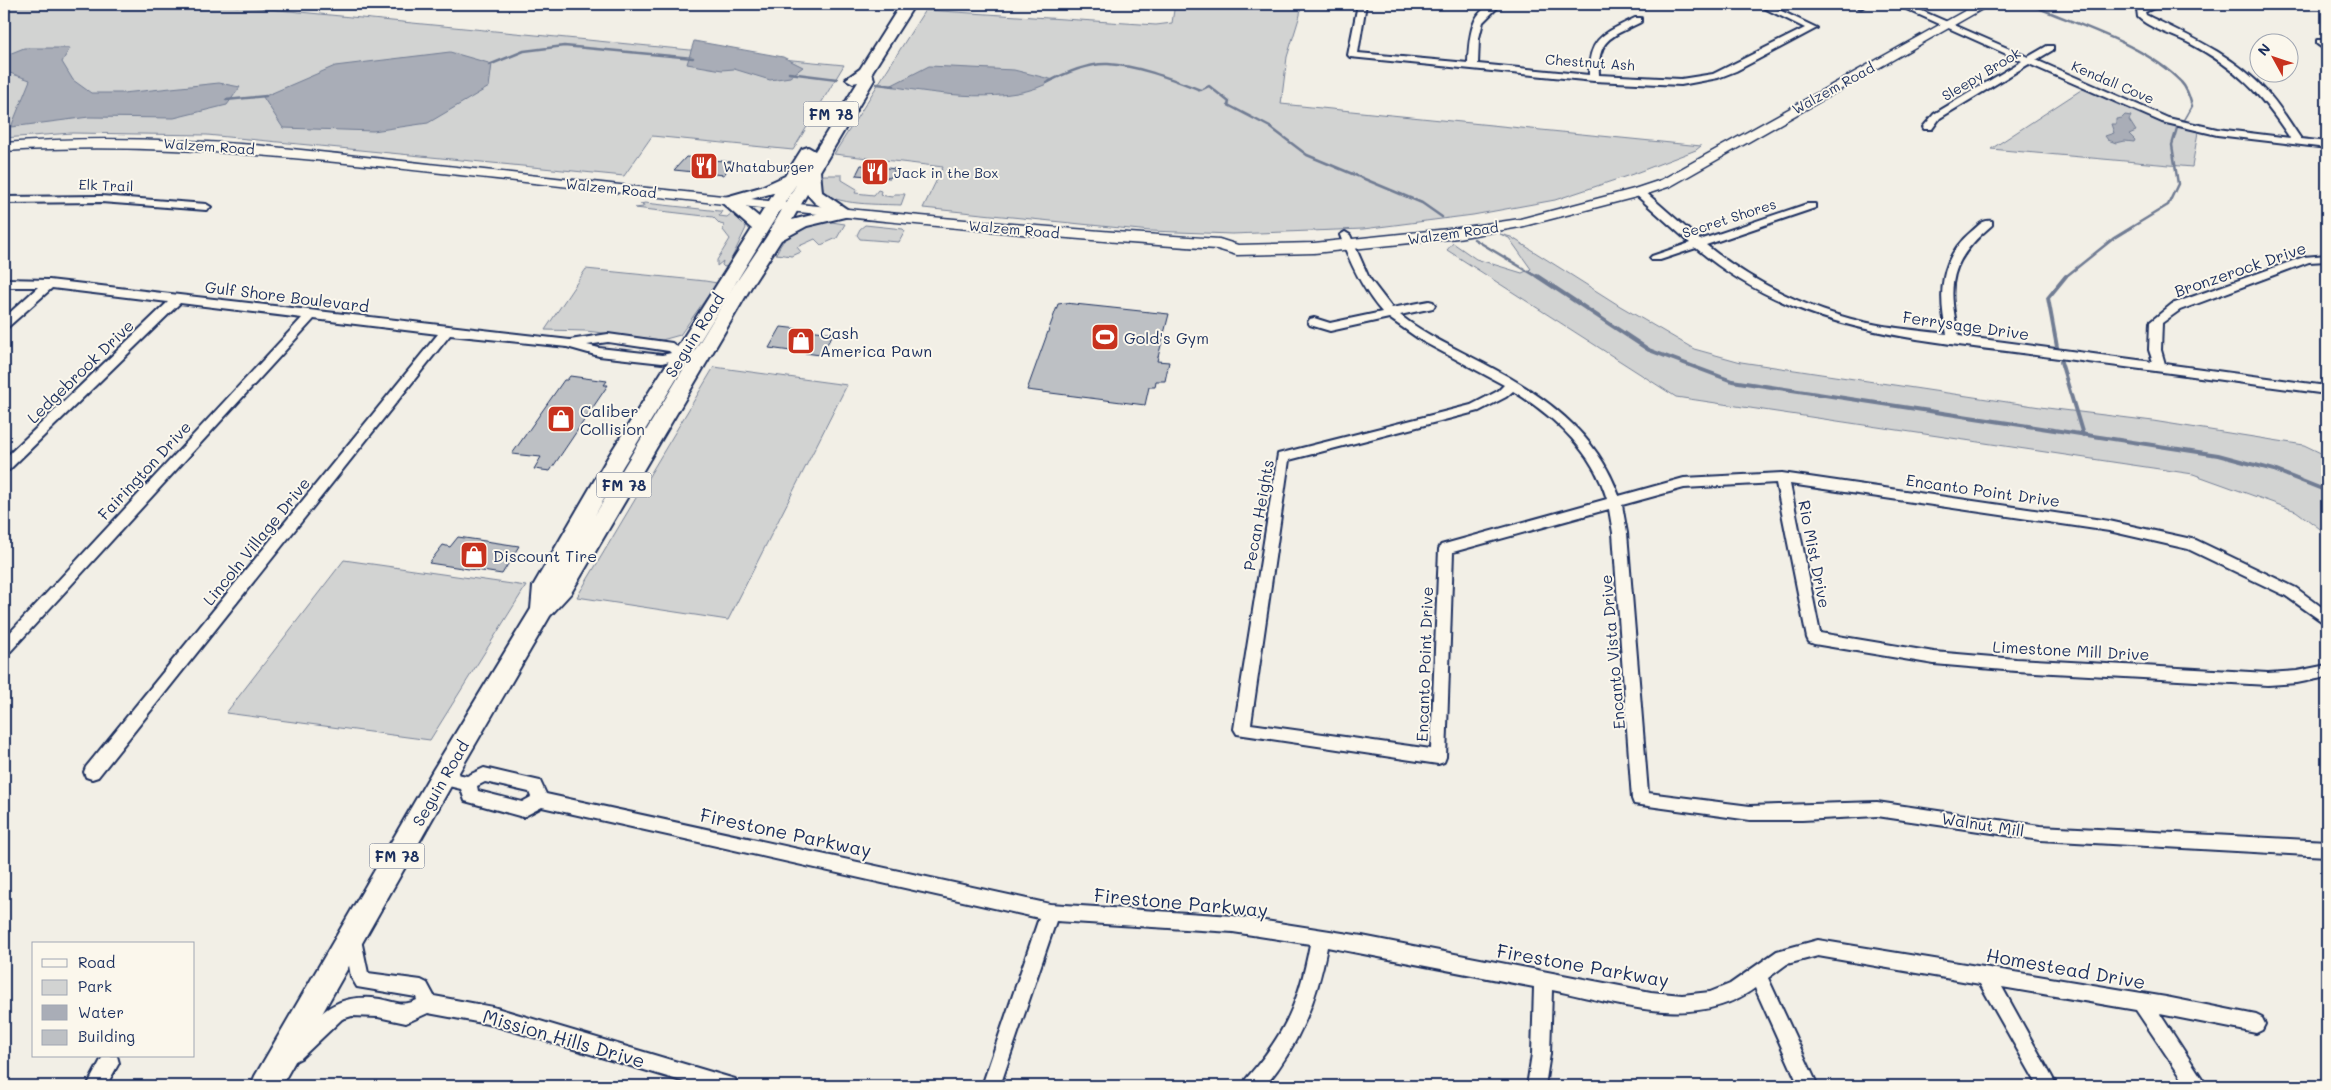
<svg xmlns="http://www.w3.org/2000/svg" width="2331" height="1090" font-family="Mali,sans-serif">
	<rect width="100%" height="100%" fill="#f2efe6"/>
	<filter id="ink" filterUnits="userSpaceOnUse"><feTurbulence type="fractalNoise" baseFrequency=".02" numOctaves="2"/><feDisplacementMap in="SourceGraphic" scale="10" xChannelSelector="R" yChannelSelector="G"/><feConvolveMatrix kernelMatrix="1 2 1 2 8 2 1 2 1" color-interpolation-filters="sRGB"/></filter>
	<g filter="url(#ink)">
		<polygon fill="#e2e1dc" points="804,4 890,4 886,11"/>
		<g fill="#d2d3d2" stroke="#768198">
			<polygon points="4,4 217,4 844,65 793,150 652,136 624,176 207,135 72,133 4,138"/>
			<polygon points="1171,4 1301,4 1300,15 1287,57 1281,104 1701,146 1696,150 1633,174 1555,200 1473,215 1363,229 1232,234 1150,231 923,208 943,167 834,154 925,10 1156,25 1172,23 1174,10"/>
			<polygon points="2084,88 2156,119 2198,132 2192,167 1991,149"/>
			<path d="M823 175H842V180L857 189 855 193 874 195 878 190 881 191 880 195 892 197 894 194H905L901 205C881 204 834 206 820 190V180Z"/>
			<polygon points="645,203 719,211 722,211 719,216 727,217 732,213 745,223 746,228 728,266 724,267 722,265 723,261 717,266 717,260 730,239 723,230 724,225 720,224 713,217 635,208 643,207 644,205 640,204"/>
			<path d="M825 221 845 224 837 238 821 245 815 239 797 247 801 252 792 256 776 254C787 230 801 226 825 221Z"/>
			<polygon points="865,225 903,229 905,231 899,242 860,239 857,235 860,229"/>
			<polygon points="1500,234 1511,237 1620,306 1694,349 1741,362 2047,408 2153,421 2304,445 2327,456 2327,534 2296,511 2193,474 1676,397 1447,250 1453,243 1476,259 1522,273 1531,269 1509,238"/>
			<polygon points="586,269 705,281 717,283 680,335 662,340 586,331 545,330"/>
			<polygon points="714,367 847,385 728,620 577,597"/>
			<polygon points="344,560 526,586 430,740 226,713"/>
		</g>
		<g fill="#a9adb7" stroke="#707b93">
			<polygon points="694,41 783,57 803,67 790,77 770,80 734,69 722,70 687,64"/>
			<polygon points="24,48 70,48 62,62 73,80 91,93 123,93 219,83 240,87 227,105 174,118 89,117 11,127 30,80 4,71 4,56"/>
			<polygon points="450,52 492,64 489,87 428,123 373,131 283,128 263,97 335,66"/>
			<path d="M929 66 1014 70 1054 80C1011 106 937 94 890 86Z"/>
			<polygon points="2125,115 2131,116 2129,120 2136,131 2129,134 2135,140 2134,142 2125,141 2116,143 2108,140 2105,136 2114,133 2111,124 2116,124 2116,119 2122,118"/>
		</g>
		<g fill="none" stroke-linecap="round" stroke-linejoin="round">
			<g stroke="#707b93" stroke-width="2.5">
				<path d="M2034 6C2080 26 2146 45 2181 82 2187 88 2190 98 2192 106L2184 120"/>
				<polyline points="489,65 524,51 564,46 693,58"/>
				<polyline points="789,73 837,79"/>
				<path d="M1046 83C1063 74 1089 63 1108 64 1140 66 1171 79 1201 90L1209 86 1229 102 1228 105 1270 127 1307 155 1422 203 1442 217"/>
				<polyline points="877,84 894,86"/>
				<polyline points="226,100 266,96"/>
				<polyline points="1474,239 1539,278"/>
				<polyline points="2064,278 2114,238 2168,205 2178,184 2172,145 2177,128"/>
			</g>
			<g stroke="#707b93" stroke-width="4">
				<polyline points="1537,276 1649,350 1732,381 2218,455 2274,470 2327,491"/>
				<polyline points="2057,347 2048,298 2066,276"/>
				<polyline points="2061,362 2083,435"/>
			</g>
		</g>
		<g fill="#bdc0c4" stroke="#1b2f5e">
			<polygon points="686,157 732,162 724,175 674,170"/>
			<polygon points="861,165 872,166 895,169 890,178 856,175"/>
			<polygon points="1065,303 1169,314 1157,361 1169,362 1165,381 1156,381 1155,387 1149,387 1145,405 1027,390 1058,304"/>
			<polygon points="781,327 834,333 820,355 769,348"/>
			<polygon points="570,376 607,381 604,385 608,385 550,471 534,469 541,457 512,454 564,380 567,380"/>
			<polygon points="458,537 519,546 502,574 429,563 443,545 450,547"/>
		</g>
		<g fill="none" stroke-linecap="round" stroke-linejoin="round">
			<defs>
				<g id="street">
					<path d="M1358 4H1366L1358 53 1468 63C1469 40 1470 4 1501 4L1483 22 1479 38 1478 64 1589 75C1588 37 1605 33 1635 18H1641V22C1612 37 1597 38 1599 75L1681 79 1713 74 1805 28 1756 4H1767L1817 28 1736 71 1718 78 1681 85 1594 81 1350 57 1348 55Z"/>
					<polygon points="1857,4 1867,4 1861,8 1858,7"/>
					<path d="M1895 4H1906L2028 57 2047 46H2053V50L2036 60 2168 118 2217 129 2290 138C2260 93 2238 69 2189 43 2174 35 2150 29 2138 17L2137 9 2152 4H2164L2145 12 2146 15C2189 36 2234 55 2267 92 2280 106 2290 123 2301 139L2327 142V148L2217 135 2162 122 2029 64 1940 118 1932 129H1924L1923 127 1934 114 2022 61Z"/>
					<polygon points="2317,40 2323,40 2327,43 2327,51 2317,44"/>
					<path d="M1639 189 1643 190 1700 240 1807 204H1815V208L1706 245C1756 285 1814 313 1878 325 1901 329 1924 331 1947 334 1938 296 1939 258 1972 231 1978 226 1983 219 1992 221V225C1950 260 1946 284 1959 336L2153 362 2149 350 2150 322 2172 304 2304 257 2327 255V261L2309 262 2180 310 2162 323 2161 350 2165 364 2319 385 2327 384V392L2319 393C2229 381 2141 369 2051 357 1923 339 1800 336 1696 248L1660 260H1652L1650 258 1652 256 1690 243 1635 194V190Z"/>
					<polygon points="101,196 206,204 211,207 206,210 101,202 4,203 4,197"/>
					<path d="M1345 232 1350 235 1369 278 1392 308 1429 301 1433 302 1435 305 1433 308 1400 315C1425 335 1455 348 1483 363 1541 393 1597 432 1619 496L1684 478 1782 473 2109 521 2196 540 2296 588 2327 611V625L2286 596 2188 549 2109 531 1790 484 1820 633 1934 652 2016 659 2268 673 2297 671 2327 665V677L2297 683 2268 685 2016 671 1934 664 1814 644 1809 642 1807 638 1776 483 1684 488 1622 505 1627 533 1648 793 1750 806 1877 802 2040 826 2327 841V856L2040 840 1877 816 1802 820H1750L1634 804 1632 799 1613 533 1609 509 1453 552 1446 757 1444 762 1438 764 1237 734 1234 729 1278 454 1471 405 1498 391 1504 385 1422 341 1389 318 1330 331 1310 325 1308 322 1310 319 1314 318 1330 323 1382 312C1362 289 1350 263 1340 235ZM1513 391C1554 416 1593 452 1607 499L1441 545 1439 549 1431 749 1251 724 1289 460 1479 411 1506 397Z"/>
					<path d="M4 279 49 280 570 340 608 334 672 343 687 354 685 357 662 363 599 356 567 347 450 335 98 777 92 779 86 777 84 772 86 767 438 334 314 319 9 653 4 655V639L302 318 180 303 9 470 4 472V459L168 302 52 288 8 327 4 328V318L38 287H4ZM608 342 669 351 671 353 662 355 599 348 587 345Z"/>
					<path d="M484 768 540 781 546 794 1050 904 1233 916 1362 936 1651 992 1682 995 1710 992 1730 984 1777 951 1818 940 2166 997 2256 1015 2262 1018 2265 1024 2262 1030 2256 1033 2160 1014 2207 1086H2187L2136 1010 2002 987 2057 1086H2038L1980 984 1818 956 1787 964 1768 978 1818 1086H1799L1755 988C1695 1032 1618 1003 1552 990L1550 1054 1545 1086H1527L1532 1054 1534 987 1327 947C1317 1000 1299 1045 1265 1086H1244L1246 1079C1285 1034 1299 1003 1310 944L1233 932 1056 921 1000 1086H982L1039 918 542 807 523 817 465 801 461 789 436 783 434 778 436 773 442 771 467 776ZM485 782 529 792 531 797 522 802 478 791 477 786Z"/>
					<path d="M353 928 359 930 368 973 421 980 427 983 434 996 493 1007 728 1077 735 1079 737 1086H698L493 1025 428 1013 406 1023 378 1017 352 1016 342 1019 301 1058 295 1061 289 1058 286 1052 289 1046C319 1016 332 992 380 999 395 1002 402 1007 417 1000L416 997 357 987 351 977 344 936 347 930Z"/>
					<polygon points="103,1056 117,1056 119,1063 106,1086 87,1086"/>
				</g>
				<path id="secondary" d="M1977 4H1991L1671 186 1644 195 1520 227 1458 238 1314 253 1237 255 1217 249C983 234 750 207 516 181 345 163 176 140 4 151V143C88 136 171 139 255 145 576 179 897 220 1219 239L1238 245 1314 243 1458 228 1520 219 1634 189 1661 180Z"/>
				<path id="primary" d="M901 4H915L872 72 874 80 820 171 822 192 851 212 849 216 807 226 781 240 751 287 571 593 550 616 451 786 281 1086H251L255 1076 433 770 531 609 533 586 608 457 752 229 720 201 722 198 761 187 785 176 802 149 808 147 815 151 858 82 853 83 846 79 860 69ZM797 183 767 236 733 287 595 515 623 466ZM774 193 759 217 741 202 773 193ZM807 194 815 203 828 211 792 220Z"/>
			</defs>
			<use href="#street" stroke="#1b2f5e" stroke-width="4"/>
			<use href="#secondary" stroke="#1b2f5e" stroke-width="3"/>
			<use href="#primary" stroke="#1b2f5e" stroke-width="4"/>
			<use href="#street" fill="#fbf7ec" fill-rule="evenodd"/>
			<use href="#secondary" fill="#fbf7ec" fill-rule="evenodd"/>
			<use href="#primary" fill="#fbf7ec" fill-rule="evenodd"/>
		</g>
	</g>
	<defs>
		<symbol id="restaurant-square" viewBox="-11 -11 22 22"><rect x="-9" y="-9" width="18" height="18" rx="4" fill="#c8321e" stroke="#fbf7ec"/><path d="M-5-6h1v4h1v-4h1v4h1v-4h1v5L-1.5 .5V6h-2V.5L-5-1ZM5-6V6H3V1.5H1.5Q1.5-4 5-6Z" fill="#fff"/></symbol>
		<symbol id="stadium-square" viewBox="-11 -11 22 22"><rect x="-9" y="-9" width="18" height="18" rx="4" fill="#c8321e" stroke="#fbf7ec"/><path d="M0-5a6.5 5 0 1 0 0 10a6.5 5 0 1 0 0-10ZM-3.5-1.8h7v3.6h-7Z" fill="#fff"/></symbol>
		<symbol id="shop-square" viewBox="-11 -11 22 22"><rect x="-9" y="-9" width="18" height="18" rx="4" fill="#c8321e" stroke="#fbf7ec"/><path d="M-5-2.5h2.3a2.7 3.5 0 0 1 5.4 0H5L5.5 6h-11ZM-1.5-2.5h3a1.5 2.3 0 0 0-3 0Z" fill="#fff"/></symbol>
	</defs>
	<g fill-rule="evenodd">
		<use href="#restaurant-square" x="688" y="150" width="32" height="32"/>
		<use href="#restaurant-square" x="859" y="156" width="32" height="32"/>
		<use href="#stadium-square" x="1089" y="321" width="32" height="32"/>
		<use href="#shop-square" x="785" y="325" width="32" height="32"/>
		<use href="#shop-square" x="545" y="403" width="32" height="32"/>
		<use href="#shop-square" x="458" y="539" width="32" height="32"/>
	</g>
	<g text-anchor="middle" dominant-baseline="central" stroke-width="4" stroke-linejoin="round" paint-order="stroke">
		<g font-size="14" fill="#1b2f5e" stroke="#fbf7ec">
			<text transform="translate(1590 62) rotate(4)">Chestnut Ash</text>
			<text transform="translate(1981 74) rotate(-31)">Sleepy Brook</text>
			<text transform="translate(2113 82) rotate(23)">Kendall Cove</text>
			<text transform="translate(1833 88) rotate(-29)">Walzem Road</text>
			<text transform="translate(209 146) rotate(4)">Walzem Road</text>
			<text transform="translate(106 185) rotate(2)">Elk Trail</text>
			<text transform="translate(611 188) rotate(6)">Walzem Road</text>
			<text transform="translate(1729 218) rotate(-18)">Secret Shores</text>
			<text transform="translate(1014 229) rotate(5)">Walzem Road</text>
			<text transform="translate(1453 233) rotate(-8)">Walzem Road</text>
		</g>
		<g font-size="14" fill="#1b2f5e" stroke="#fbf7ec" text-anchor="start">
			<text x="723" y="166">Whataburger</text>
			<text x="894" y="172">Jack in the Box</text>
		</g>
		<g fill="#fbf7ec" stroke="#5e6b89" stroke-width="1">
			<rect x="803.5" y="101.5" width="55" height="25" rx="4"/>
			<rect x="596.5" y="472.5" width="55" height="25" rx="4"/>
			<rect x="369.5" y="843.5" width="55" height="25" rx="4"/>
		</g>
		<g font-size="15" font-weight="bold" fill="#1b2f5e">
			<text x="831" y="114">FM 78</text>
			<text x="624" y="485">FM 78</text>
			<text x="397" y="856">FM 78</text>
		</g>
		<g font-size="16" fill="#1b2f5e" stroke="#fbf7ec">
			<text transform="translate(2240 269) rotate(-19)">Bronzerock Drive</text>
			<text transform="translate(287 296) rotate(7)">Gulf Shore Boulevard</text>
			<text transform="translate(1966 325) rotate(8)">Ferrysage Drive</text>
			<text transform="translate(694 335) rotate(-58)">Seguin Road</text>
			<text transform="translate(80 371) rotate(-44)">Ledgebrook Drive</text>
			<text transform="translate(144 470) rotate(-47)">Fairington Drive</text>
			<text transform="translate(1983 490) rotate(8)">Encanto Point Drive</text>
			<text transform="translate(1258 515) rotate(-80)">Pecan Heights</text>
			<text transform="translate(256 541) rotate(-51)">Lincoln Village Drive</text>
			<text transform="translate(1815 554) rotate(79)">Rio Mist Drive</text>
			<text transform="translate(2071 650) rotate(3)">Limestone Mill Drive</text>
			<text transform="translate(1612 652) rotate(-95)">Encanto Vista Drive</text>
			<text transform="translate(1424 664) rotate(-88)">Encanto Point Drive</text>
			<text transform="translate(440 783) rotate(-60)">Seguin Road</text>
			<text transform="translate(1983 824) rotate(9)">Walnut Mill</text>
		</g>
		<g font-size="16" fill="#1b2f5e" stroke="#fbf7ec" text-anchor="start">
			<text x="820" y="332">Cash<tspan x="820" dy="18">America Pawn</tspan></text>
			<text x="1124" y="337">Gold's Gym</text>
			<text x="580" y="410">Caliber<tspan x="580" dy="18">Collision</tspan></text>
			<text x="493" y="555">Discount Tire</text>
		</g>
		<g font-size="19" fill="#1b2f5e" stroke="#fbf7ec">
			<text transform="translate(786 832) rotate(12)">Firestone Parkway</text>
			<text transform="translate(1181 902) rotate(5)">Firestone Parkway</text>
			<text transform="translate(1583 965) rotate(10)">Firestone Parkway</text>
			<text transform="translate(2066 968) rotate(10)">Homestead Drive</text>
			<text transform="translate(564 1038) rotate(16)">Mission Hills Drive</text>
		</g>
	</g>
	<rect width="2331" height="1090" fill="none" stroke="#fbf7ec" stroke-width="20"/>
	<rect x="10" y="10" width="2311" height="1070" fill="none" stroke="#1b2f5e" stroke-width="2" filter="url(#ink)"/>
	<rect x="32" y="942" width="162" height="115" fill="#fbf7ec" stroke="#a1a7b3"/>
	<rect x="42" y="959" width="25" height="8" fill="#fbf7ec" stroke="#a1a7b3"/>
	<text x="78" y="968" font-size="15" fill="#1b2f5e">Road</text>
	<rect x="42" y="980" width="25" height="15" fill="#d2d3d2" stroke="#a1a7b3"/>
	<text x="78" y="992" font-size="15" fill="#1b2f5e">Park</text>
	<rect x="42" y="1005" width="25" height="15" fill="#a9adb7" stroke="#a1a7b3"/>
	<text x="78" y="1018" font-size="15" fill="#1b2f5e">Water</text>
	<rect x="42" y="1030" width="25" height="15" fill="#bdc0c4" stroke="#a1a7b3"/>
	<text x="78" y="1042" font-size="15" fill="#1b2f5e">Building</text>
	<g transform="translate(2274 58) rotate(310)"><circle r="24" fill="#fbf7ec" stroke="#a1a7b3"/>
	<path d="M0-4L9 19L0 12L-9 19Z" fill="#c8321e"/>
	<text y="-8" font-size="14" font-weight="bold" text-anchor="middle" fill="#1b2f5e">N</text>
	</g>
</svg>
